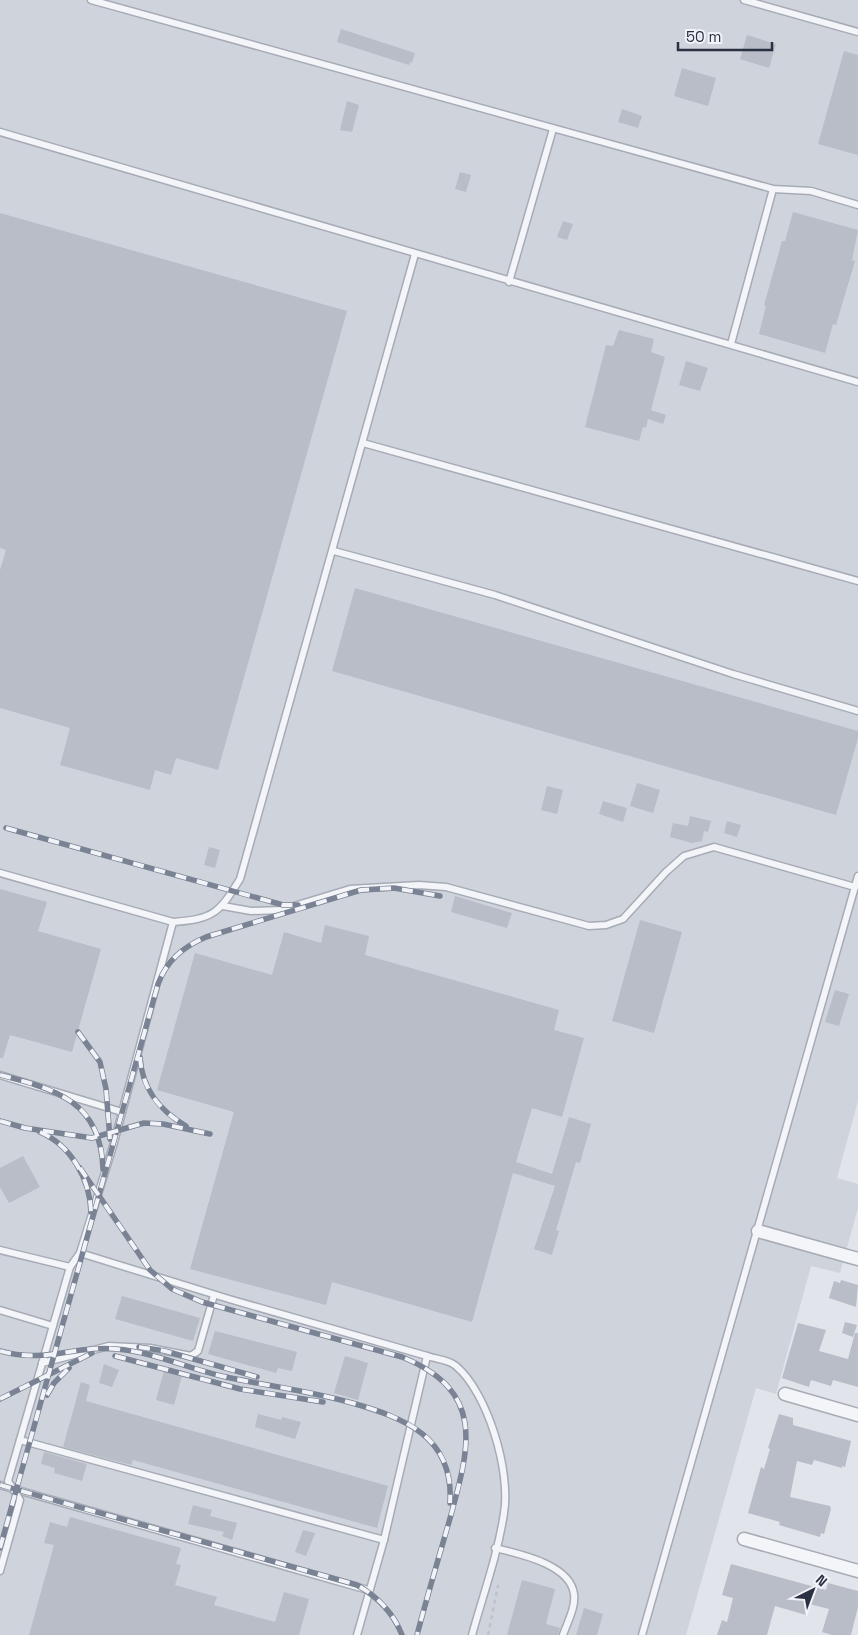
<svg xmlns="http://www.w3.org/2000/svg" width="858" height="1635" font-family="'Space Grotesk',sans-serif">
	<rect width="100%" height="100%" fill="#e1e4ea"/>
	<polygon fill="#cfd3dc" points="0,0 858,0 858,1101 837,1178 858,1184 858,1208 840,1273 811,1266 776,1394 756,1388 686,1635 0,1635"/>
	<g fill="#b8bdc8">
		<polygon points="341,29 415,53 412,63 410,62 409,65 337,42"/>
		<polygon points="747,35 776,44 769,68 740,59"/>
		<polygon points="844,51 858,55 858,155 818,144"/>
		<polygon points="682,68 716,78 708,106 674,96"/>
		<polygon points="347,101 359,105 352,132 340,130"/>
		<polygon points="622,109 642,116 638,128 618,122"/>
		<polygon points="460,172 471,175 466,192 455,189"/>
		<polygon points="793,212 858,230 852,260 855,261 836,325 833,324 825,353 759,334 766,306 764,305 782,241 785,241"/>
		<polygon points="0,213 347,311 218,770 176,758 171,775 155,770 150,790 60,765 70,728 0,708 0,570 6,550 0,548"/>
		<polygon points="563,221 573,224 567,240 557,237"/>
		<polygon points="619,330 654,339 651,352 665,357 651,410 666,415 663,424 648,419 646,428 643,427 639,441 585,427 606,345 613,346"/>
		<polygon points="686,361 708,368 700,391 679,385"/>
		<polygon points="355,588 858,731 858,738 836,815 332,671"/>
		<polygon points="637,783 660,790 653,813 630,806"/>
		<polygon points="547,786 563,790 557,814 541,810"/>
		<polygon points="603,801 627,808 623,822 599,814"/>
		<polygon points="690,816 711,821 708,832 704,831 702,841 692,843 670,837 673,823 688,826"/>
		<polygon points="727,821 741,825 737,837 724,833"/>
		<polygon points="209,847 220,850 215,868 204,865"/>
		<polygon points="0,889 47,902 38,931 101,949 72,1052 10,1035 3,1058 0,1058"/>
		<polygon points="455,896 512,913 507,928 451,912"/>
		<polygon points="640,920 682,932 654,1033 612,1021"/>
		<polygon points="325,925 369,936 365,955 559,1010 554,1030 584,1038 562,1117 532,1108 516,1162 552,1174 569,1117 591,1124 580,1163 576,1162 556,1230 559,1231 552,1255 534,1249 555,1186 513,1173 472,1322 332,1282 326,1305 190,1269 234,1112 157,1090 195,953 272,975 284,932 321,943"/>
		<polygon points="835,990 849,994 839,1026 825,1022"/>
		<polygon points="23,1156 40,1187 9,1203 0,1187 0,1168"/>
		<polygon points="841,1280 858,1285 856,1307 829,1298 834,1281 840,1283"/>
		<polygon points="122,1296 200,1318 193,1341 115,1319"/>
		<polygon points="845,1322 857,1325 853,1337 842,1333"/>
		<polygon points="798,1323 826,1330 819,1351 848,1359 855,1333 858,1333 858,1387 833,1380 831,1386 811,1380 809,1387 782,1378"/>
		<polygon points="215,1331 297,1352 292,1371 278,1368 276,1373 208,1354"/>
		<polygon points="345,1356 368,1363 358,1400 334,1393"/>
		<polygon points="104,1364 119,1370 112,1387 99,1383"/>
		<polygon points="164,1371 182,1376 174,1405 156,1400"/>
		<polygon points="81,1382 90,1385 86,1401 388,1486 377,1528 133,1460 131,1465 63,1447"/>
		<polygon points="258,1414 281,1420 282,1417 301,1422 295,1439 255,1427"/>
		<polygon points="779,1414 793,1418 793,1425 851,1441 845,1467 842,1466 842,1468 814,1460 812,1465 797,1461 790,1497 830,1506 831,1509 824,1534 821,1533 820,1537 779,1525 780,1522 748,1513 761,1467 764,1469 770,1449 768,1448"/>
		<polygon points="44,1452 87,1464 82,1481 54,1473 55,1468 41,1464"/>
		<polygon points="193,1505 212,1510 210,1516 237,1523 232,1540 222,1536 224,1532 188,1524"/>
		<polygon points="70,1517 181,1548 176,1564 181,1565 175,1585 217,1597 214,1605 275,1622 284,1592 309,1599 299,1635 29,1635 54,1545 44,1543 50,1522 67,1527"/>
		<polygon points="303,1530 315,1533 306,1556 295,1552"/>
		<polygon points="731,1564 826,1590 828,1583 858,1591 858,1607 851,1635 832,1635 822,1632 829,1609 809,1604 806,1615 775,1606 767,1635 717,1635 722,1620 727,1622 733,1598 722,1595"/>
		<polygon points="522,1580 555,1589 546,1624 560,1628 558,1635 507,1635"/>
		<polygon points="584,1608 603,1614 597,1635 576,1635"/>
	</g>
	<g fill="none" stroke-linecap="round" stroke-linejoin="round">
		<defs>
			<g id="service">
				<polyline points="91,0 773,189 811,191 858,205"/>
				<polyline points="744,0 858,32"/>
				<polyline points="0,132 858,382"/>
				<polyline points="509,282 553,129"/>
				<polyline points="731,344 773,189"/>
				<polyline points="363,443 858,581"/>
				<polyline points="334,551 495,595 733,674 858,711"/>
				<path d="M0 873 173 922C214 919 219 913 240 879L415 254"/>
				<polyline points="223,906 251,911 281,910 350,889 419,885 446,887 589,926 606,925 623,919 666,872 684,856 714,847 855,887"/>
				<polyline points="0,1075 122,1112"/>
				<polyline points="0,1250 70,1267"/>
				<polyline points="80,1253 229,1299 427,1356 384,1540 357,1635"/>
				<polyline points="0,1310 53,1326"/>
				<path d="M427 1356C436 1359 449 1360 456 1366 488 1393 511 1472 504 1513 498 1554 483 1595 472 1635"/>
				<polyline points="42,1363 109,1346 150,1348 191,1356 198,1351 214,1295"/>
				<polyline points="20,1440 384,1540"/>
				<polyline points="0,1485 368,1590"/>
				<path d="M495 1548C519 1554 570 1564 574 1594 576 1607 567 1623 563 1635"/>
				<polyline points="0,1571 20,1500 8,1481 70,1267 80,1253 113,1146 173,922"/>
				<polyline points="642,1635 858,876"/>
			</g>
			<g id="minor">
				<polyline points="758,1231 858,1259"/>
				<polyline points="785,1394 858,1415"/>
				<polyline points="744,1539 858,1571"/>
			</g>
		</defs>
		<use href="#service" stroke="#a6abb5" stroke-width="9"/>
		<use href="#minor" stroke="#a6abb5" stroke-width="15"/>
		<polyline stroke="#bfc2c9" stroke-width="2.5" stroke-dasharray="4 4" stroke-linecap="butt" points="488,1635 498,1585"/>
		<use href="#service" stroke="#f4f5f8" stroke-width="6"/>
		<use href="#minor" stroke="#f4f5f8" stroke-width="12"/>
		<defs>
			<g id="rail">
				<polyline points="6,828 283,905 298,905"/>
				<polyline points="78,1032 100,1062 106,1089 110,1139"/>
				<path d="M140 1057C142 1089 159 1110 186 1126"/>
				<path d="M0 1075C55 1089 101 1101 103 1169"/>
				<polyline points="0,1121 25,1128 92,1138 144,1123 163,1124 210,1134"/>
				<path d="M40 1132C72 1146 90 1180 91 1212"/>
				<path d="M80 1168 150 1270 172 1289 202 1302 402 1357C488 1392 469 1449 449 1522 438 1560 427 1597 417 1635"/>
				<polyline points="139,1347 165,1351 257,1377"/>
				<path d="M0 1351C46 1364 74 1345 116 1349 154 1352 189 1369 226 1377 268 1386 310 1391 352 1403 405 1418 454 1437 450 1503"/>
				<polyline points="115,1356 240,1389 323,1402"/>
				<polyline points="47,1395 54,1383 69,1368"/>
				<polyline points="0,1399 92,1353"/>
				<path d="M0 1485 357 1585C378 1597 393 1612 402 1635"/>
				<path d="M0 1548 158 984C167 960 183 947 206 937L361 890 394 888 440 896"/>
			</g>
		</defs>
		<use href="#rail" stroke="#7a8394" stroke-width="5.5"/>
		<use href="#rail" stroke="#f1f3f8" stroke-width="4" stroke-dasharray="11" stroke-linecap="butt"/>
	</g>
	<g transform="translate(813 1590) rotate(42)" stroke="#f1f3f8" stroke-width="4" paint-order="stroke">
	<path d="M0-4L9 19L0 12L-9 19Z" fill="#293143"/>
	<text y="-8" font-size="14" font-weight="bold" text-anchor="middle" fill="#293143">N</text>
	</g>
	<path d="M678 42v8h94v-8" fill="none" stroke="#293143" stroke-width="2.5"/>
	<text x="686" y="42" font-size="15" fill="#293143" stroke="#f1f3f8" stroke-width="4" paint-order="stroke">50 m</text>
</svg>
